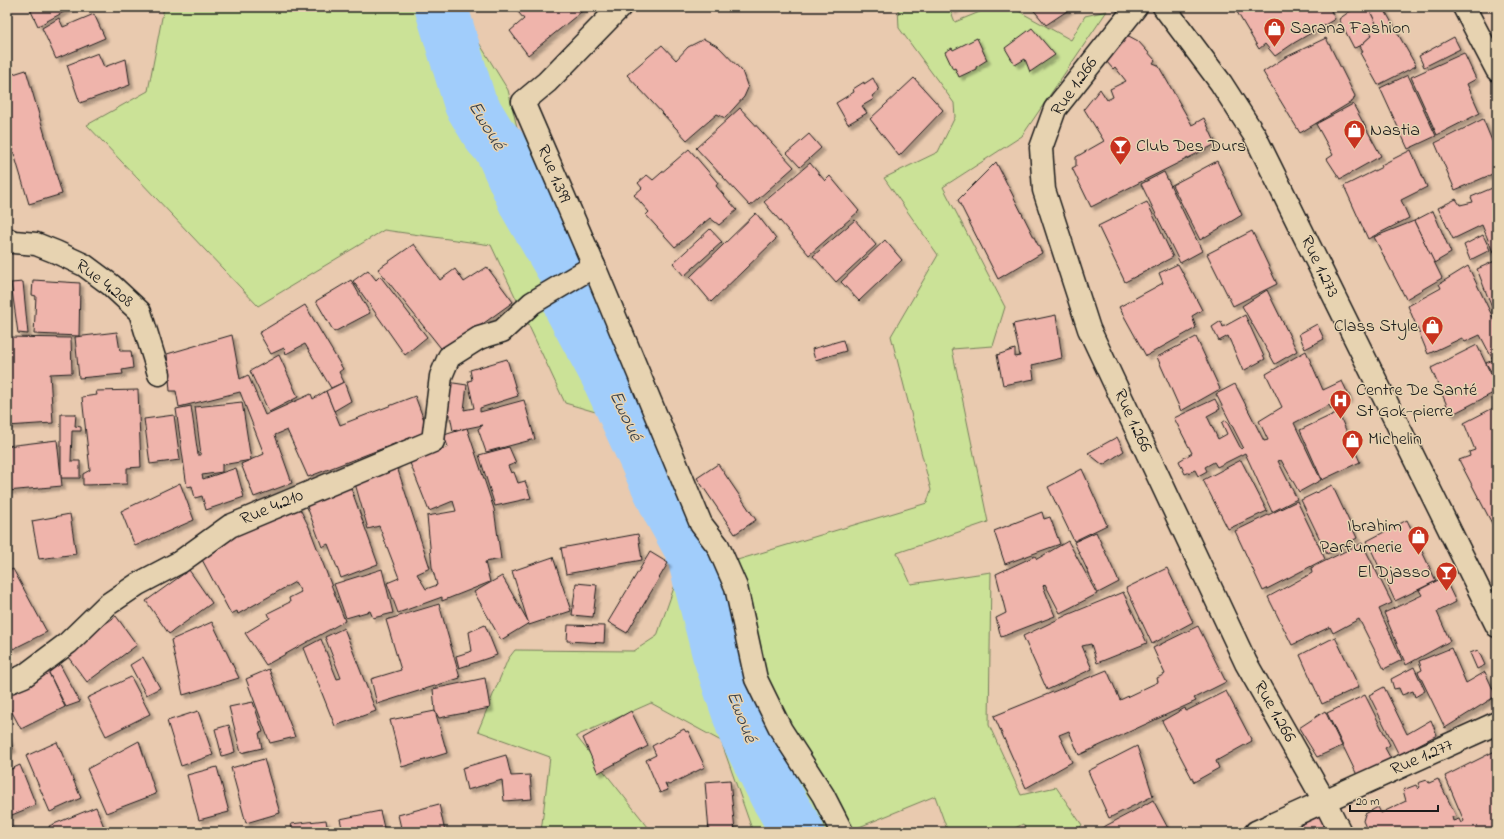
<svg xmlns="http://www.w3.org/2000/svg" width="1504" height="839" font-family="'Indie Flower',sans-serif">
	<defs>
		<filter id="shadow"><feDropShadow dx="3.5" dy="3.5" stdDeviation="1" flood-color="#0004"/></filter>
	</defs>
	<rect width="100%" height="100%" fill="#e9caaf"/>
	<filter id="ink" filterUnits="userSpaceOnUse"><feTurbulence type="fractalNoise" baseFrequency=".025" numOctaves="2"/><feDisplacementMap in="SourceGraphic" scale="8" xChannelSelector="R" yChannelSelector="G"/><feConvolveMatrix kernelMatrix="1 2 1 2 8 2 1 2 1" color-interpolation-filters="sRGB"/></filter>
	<g filter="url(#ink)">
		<polygon fill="#cbe297" stroke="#747f5a" points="164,7 457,7 508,90 517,127 529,143 553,192 583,271 626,372 734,561 927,503 931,490 891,336 938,255 884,178 938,152 955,117 954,103 899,28 898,7 949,7 955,22 992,7 1011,7 1071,40 1085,16 1107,11 1022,136 943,187 1005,307 993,346 952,349 988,522 897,553 911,584 991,572 989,725 1021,795 1056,787 1082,825 1075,832 1027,832 1023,824 1007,832 948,832 935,796 847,832 753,832 721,741 651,703 576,736 648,827 648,832 541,832 550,757 478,731 508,659 515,650 634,651 657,636 684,559 646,482 609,416 565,403 491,245 384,230 258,306 87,125 148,91"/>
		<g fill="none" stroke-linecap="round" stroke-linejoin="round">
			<polyline stroke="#6c86a2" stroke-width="9" points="789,832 793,825"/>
			<polyline stroke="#a1cdfb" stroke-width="53" points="441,7 470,103 490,136 500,147 526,205 566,274 571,308 606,373 669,510 692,551 718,652 744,730 776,795 798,832"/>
		</g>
		<g fill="#efb4ab" stroke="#1c1c1c" filter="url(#shadow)">
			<polygon points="29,7 73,7 38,26"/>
			<polygon points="514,7 585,7 586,8 528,55 510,31 524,19"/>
			<polygon points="950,7 958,7 952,11"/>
			<polygon points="1031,7 1073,7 1046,25"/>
			<polygon points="1244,7 1329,7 1335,19 1294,43 1275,56 1265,44 1259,49 1237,12"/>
			<polygon points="1356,7 1377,7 1378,9 1371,13 1377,25 1369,30 1372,35 1360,46 1354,48 1339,19"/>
			<polygon points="1377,7 1383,7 1416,66 1378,85 1360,53 1363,51 1360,46 1372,35 1369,30 1377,25 1371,13 1378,9"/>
			<polygon points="94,14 105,38 56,59 42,28 59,18 63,27"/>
			<polygon points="1032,28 1055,55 1030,72 1025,59 1015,65 1005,48"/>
			<polygon points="1127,35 1138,41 1155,60 1153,63 1158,65 1192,125 1204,118 1216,144 1091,207 1072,168 1076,166 1076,157 1104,141 1084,109 1100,89 1107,100 1113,97 1110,89 1126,81 1115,67 1113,69 1106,61"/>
			<polygon points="1454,37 1460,49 1424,67 1419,56"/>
			<polygon points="977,38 987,60 976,67 976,69 959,77 955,68 953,69 945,52 952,48 953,50"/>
			<polygon points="1326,38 1355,96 1353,101 1300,133 1263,72 1284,58"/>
			<polygon points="704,39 719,47 742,71 748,88 744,97 725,118 717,114 687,140 627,75 662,45 676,60 688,47"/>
			<polygon points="98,53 104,67 126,59 130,85 80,103 67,65"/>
			<polygon points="1464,53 1476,79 1467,84 1480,113 1437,135 1411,77"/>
			<polygon points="26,70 62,194 29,204 7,130 7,76"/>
			<polygon points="1408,75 1436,136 1408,149 1380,88"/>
			<polygon points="873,78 879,90 872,96 874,99 862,106 867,113 848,124 836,103 854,92 853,89 864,82 864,84"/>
			<polygon points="914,78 943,110 899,156 870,119"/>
			<polygon points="1353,104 1381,156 1340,179 1327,159 1333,155 1316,124"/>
			<polygon points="740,108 794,167 750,206 696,148"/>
			<polygon points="1483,119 1497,153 1497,172 1455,190 1435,143"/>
			<polygon points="809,134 821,148 800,167 787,153"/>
			<polygon points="689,149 718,183 716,186 737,210 719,225 710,218 675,247 646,215 649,212 634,195 642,188 638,183 647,175 653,180"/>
			<polygon points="1411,150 1427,187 1401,200 1409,218 1368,239 1344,186 1382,167 1381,165"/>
			<polygon points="1217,161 1242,215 1200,240 1172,185"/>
			<polygon points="996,162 1042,253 998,279 958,200"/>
			<polygon points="810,163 825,181 830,176 859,211 809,255 764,202"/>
			<polygon points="1164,172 1202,251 1180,263 1141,184"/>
			<polygon points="1497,186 1497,250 1493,252 1482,225 1453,239 1438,208 1456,199 1460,205 1473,202 1471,197"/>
			<polygon points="1147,202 1173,257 1125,282 1098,226"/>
			<polygon points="1433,211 1451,253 1434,263 1414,221"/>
			<polygon points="756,213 776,239 711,302 690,277"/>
			<polygon points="855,220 876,245 836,282 813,256"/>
			<polygon points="1414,221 1442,278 1406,299 1374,237"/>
			<polygon points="710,229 722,242 684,276 673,263"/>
			<polygon points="1252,231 1277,284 1233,306 1207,254"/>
			<polygon points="1483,235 1490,250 1470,260 1464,245"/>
			<polygon points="885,240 902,260 859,301 841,282"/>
			<polygon points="414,244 440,280 455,269 464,282 487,267 513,302 444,352 378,269"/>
			<polygon points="1497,260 1497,321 1477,269"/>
			<polygon points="1178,264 1202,310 1192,316 1196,328 1146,356 1119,307 1163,283 1159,273"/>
			<polygon points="1468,266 1497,326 1497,381 1486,363 1493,360 1480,335 1465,342 1462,338 1428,354 1408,306 1441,288 1439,284"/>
			<polygon points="368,270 376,280 380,276 427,337 405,355 353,281"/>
			<polygon points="33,280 80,283 79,336 34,334 36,296 32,295"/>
			<polygon points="351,280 370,313 334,332 316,301"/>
			<polygon points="23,282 28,334 18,333 11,283"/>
			<polygon points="1267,290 1297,351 1275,364 1242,306"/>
			<polygon points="305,305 343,369 339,372 344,382 331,388 305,344 286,354 284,348 271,354 259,333"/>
			<polygon points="1056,315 1062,358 1032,365 1034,379 1003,385 997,355 1015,349 1015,357 1020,356 1013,324"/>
			<polygon points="1245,315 1265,359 1243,371 1228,336 1219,341 1212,327 1221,321 1223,327"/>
			<polygon points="1317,324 1324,339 1305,349 1299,334"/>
			<polygon points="117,332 120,351 131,351 133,368 122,370 123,374 79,378 75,337"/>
			<polygon points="232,335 240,379 248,375 265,415 311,394 313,399 326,391 340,425 415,396 428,431 308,477 287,430 275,435 292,483 254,497 241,464 264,454 240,392 179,407 176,391 170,391 167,354"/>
			<polygon points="7,337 71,338 72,373 50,374 53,423 7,426"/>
			<polygon points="1196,337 1220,389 1181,411 1157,357"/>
			<polygon points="843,340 846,351 815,360 812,349"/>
			<polygon points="1477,345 1497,387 1497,391 1451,415 1431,368"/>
			<polygon points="1306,351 1323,390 1342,381 1350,398 1331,409 1329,405 1294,423 1321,480 1299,492 1281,460 1278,461 1297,499 1272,512 1245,453 1217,467 1214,462 1205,467 1207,471 1198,476 1195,470 1185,474 1179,461 1192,453 1174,418 1215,399 1220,409 1207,416 1218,439 1227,434 1222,423 1226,420 1241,449 1243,447 1216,394 1235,384 1264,441 1268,440 1259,421 1282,407 1266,374"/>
			<polygon points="279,355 298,397 269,412 250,371"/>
			<polygon points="507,359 518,396 480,408 480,412 524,400 535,439 486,452 478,429 483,425 453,431 450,415 441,416 447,382 467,385 464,410 474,408 468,381 472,380 470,370"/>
			<polygon points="344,382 351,401 334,411 326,391"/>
			<polygon points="138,390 141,467 127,468 127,484 83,485 83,474 90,470 82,397 97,395 96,391"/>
			<polygon points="242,402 251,460 222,465 222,472 202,475 203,479 236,468 244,497 206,510 202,496 195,498 192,486 187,487 176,409 191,406 198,455 201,455 195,407"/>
			<polygon points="1497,406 1497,533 1459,460 1470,456 1469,452 1475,450 1464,423"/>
			<polygon points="1338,412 1360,462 1322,480 1300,430"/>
			<polygon points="61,414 76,414 75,426 81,427 81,431 72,431 71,461 80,461 80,478 61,478"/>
			<polygon points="174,415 180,460 150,464 144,419"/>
			<polygon points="467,428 494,509 501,559 485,562 490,582 442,601 442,597 398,613 387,583 399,578 379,526 368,529 354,480 396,464 430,568 417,574 426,589 437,585 432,567 427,516 456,511 453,501 429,511 410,463 448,447 444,435"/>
			<polygon points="1117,437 1124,451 1103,465 1088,453"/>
			<polygon points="57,440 62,486 7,491 7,446"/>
			<polygon points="509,447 516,463 508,466 511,473 514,472 518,483 525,481 531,498 495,506 479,455"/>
			<polygon points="1241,460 1267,511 1228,529 1203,480"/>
			<polygon points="718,464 756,520 735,534 697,478"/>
			<polygon points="1082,469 1107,525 1074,541 1048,487"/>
			<polygon points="348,480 378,564 341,578 328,544 322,547 303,496"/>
			<polygon points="180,483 194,520 135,546 121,511"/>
			<polygon points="1332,485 1357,538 1327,554 1301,500"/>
			<polygon points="291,491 309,527 345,621 266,665 245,633 270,618 268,613 290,602 289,598 301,592 295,582 238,614 237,611 231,614 199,554"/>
			<polygon points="1297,501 1325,559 1263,591 1235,531"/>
			<polygon points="1042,512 1044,519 1050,517 1060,544 1005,564 994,531"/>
			<polygon points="70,514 76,554 39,559 32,521"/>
			<polygon points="1407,520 1436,581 1395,601 1367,541"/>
			<polygon points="1096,532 1119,582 1098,593 1074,542"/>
			<polygon points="638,534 642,560 566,574 561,548"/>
			<polygon points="1068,541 1097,594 1060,613 1045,584 1043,586 1055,616 1001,637 996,618 1006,613 996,574 1035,556 1037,559"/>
			<polygon points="1362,543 1392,603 1379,609 1402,660 1384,669 1359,619 1333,633 1330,627 1292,645 1268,597 1312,573 1311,568"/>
			<polygon points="650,552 668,563 627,633 608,622"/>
			<polygon points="553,557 571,611 529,625 512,571"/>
			<polygon points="1167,568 1193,622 1152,644 1126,588"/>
			<polygon points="13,569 47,632 13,649 7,638 7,572"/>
			<polygon points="382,569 393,613 373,618 370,611 346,618 334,584"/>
			<polygon points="189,570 212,603 169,634 146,601"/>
			<polygon points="502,576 529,623 501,640 474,592"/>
			<polygon points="1444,577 1456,602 1437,612 1450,641 1406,665 1384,613 1422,595 1419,590"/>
			<polygon points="576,583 597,585 593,617 572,615"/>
			<polygon points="1123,592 1147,643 1097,663 1091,644 1082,646 1092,669 1047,690 1023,636 1067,615"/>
			<polygon points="439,604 460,678 377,704 371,679 401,670 386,620"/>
			<polygon points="116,616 137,645 87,682 65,653"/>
			<polygon points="212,622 239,678 183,695 171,640"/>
			<polygon points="485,625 497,655 459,668 456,656 472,651 469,632"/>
			<polygon points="568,625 605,626 604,643 567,641"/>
			<polygon points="1198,626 1226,682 1194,698 1196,701 1079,755 1069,731 1059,735 1072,762 1026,788 994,716 1107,670 1120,700 1158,682 1157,678 1165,674 1153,648"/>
			<polygon points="344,628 376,711 335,726 304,648 321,639 337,679 341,678 325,637"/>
			<polygon points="1335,637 1359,687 1322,704 1300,655"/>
			<polygon points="50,646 80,702 66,707 41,657"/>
			<polygon points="1451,648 1466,683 1485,672 1496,696 1445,728 1418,672 1422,670 1419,661"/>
			<polygon points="1478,650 1485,665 1477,669 1470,653"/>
			<polygon points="143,657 160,688 146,695 130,665"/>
			<polygon points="1414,667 1425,691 1415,697 1413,691 1402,695 1399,688 1394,689 1391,679"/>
			<polygon points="47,669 65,707 21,729 7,703 7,689"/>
			<polygon points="269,669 295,737 270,743 246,679"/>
			<polygon points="131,677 150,714 106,736 87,698"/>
			<polygon points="485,678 490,708 439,718 435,711 433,689"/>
			<polygon points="1384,687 1407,734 1431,720 1437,735 1399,755 1369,695"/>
			<polygon points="1226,691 1252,741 1216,761 1219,768 1194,782 1162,721 1185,708 1186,711"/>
			<polygon points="1365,695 1390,745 1385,748 1391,759 1357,775 1327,713"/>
			<polygon points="253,702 263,732 259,733 262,748 241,753 229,707"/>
			<polygon points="198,711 213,755 181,766 167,721"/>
			<polygon points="435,711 447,753 402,767 390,720"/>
			<polygon points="631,711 648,746 598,773 583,738"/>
			<polygon points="1325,711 1342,746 1317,757 1299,728"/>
			<polygon points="229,725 235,752 222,756 215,729"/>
			<polygon points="684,729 686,732 688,731 705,767 669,785 665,783 668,790 660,793 646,760 656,755 652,746"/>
			<polygon points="7,736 13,749 7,751"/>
			<polygon points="139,741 156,794 106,813 87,769"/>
			<polygon points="57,742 81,798 50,812 26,756"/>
			<polygon points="1137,746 1153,796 1109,818 1088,771"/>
			<polygon points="1497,750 1497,832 1368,832 1363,821 1365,814 1378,807 1381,813 1406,801 1403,790 1416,785 1418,789 1420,787 1418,783 1427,780 1429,783 1438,779 1456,816 1452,817 1453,821 1459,819 1461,823 1464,821 1445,776"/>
			<polygon points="506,755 511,776 530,775 532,799 504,801 502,780 467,790 462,768"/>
			<polygon points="264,759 280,813 246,823 231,768"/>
			<polygon points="20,765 36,805 7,817 7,771"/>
			<polygon points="217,767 229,812 199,820 187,775"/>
			<polygon points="730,780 735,832 709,832 705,782"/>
			<polygon points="1153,800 1170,832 1094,832 1134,811"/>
			<polygon points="439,804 445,832 402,832 398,815"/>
			<polygon points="96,807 106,832 51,832 49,826"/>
			<polygon points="380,811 385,832 343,832 340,819"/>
			<polygon points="1318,811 1327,832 1292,832 1289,824"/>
			<polygon points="7,818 13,832 7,832"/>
			<polygon points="326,820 328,832 293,832 291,824"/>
			<polygon points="247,829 248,832 230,832"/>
			<polygon points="285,829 286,832 272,832"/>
		</g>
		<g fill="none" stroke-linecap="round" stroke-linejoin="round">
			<defs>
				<g id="street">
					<polyline points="1136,7 1055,109 1041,148 1044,190 1089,329 1246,663 1325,802 1340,832"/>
					<polyline points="1464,7 1497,70"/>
					<polyline points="7,239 14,242 36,244 56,252 84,265 111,285 140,312 159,374"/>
					<polyline points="594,266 701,524 718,546 736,587 756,679 781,730 823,795 842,832"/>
					<polyline points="7,683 24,676 68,643 107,605 138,584 180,562 230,526 433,441 441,376 449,357 479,338 502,331 532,303 594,266 523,102 547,82 620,7"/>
					<polyline points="1256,832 1497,723"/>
				</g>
				<polyline id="secondary" points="1164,7 1221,83 1255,136 1497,626"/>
			</defs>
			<use href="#street" stroke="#1c1c1c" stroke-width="25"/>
			<use href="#secondary" stroke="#1c1c1c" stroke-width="25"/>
			<use href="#street" stroke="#e7d3b1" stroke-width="22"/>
			<use href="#secondary" stroke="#e7d3b1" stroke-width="22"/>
		</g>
	</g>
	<defs>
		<symbol id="shop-pin" viewBox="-11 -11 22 30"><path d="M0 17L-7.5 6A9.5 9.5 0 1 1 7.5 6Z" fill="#c8321e" stroke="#e7d3b1"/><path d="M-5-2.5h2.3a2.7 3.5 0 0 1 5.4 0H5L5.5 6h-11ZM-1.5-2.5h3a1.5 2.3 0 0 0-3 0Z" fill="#fff"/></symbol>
		<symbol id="bar-pin" viewBox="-11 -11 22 30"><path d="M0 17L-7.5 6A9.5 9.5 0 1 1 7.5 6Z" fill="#c8321e" stroke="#e7d3b1"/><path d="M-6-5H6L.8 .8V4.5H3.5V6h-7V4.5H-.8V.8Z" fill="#fff"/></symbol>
		<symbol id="hospital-pin" viewBox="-11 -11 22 30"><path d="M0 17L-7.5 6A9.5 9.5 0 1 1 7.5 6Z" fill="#c8321e" stroke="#e7d3b1"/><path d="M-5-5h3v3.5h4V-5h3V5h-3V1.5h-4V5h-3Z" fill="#fff"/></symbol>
	</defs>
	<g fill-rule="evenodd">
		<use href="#shop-pin" x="1262" y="16" width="25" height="34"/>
		<use href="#shop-pin" x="1342" y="118" width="25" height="34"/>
		<use href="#bar-pin" x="1108" y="134" width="25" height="34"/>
		<use href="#shop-pin" x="1420" y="314" width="25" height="34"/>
		<use href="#hospital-pin" x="1328" y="388" width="25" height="34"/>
		<use href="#shop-pin" x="1340" y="428" width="25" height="34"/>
		<use href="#shop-pin" x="1406" y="524" width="25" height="34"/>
		<use href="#bar-pin" x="1434" y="560" width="25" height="34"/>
	</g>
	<g text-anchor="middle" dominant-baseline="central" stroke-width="3" stroke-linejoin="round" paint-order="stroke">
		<g font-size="18" fill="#1c1c1c" stroke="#e7d3b1" text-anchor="start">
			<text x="1290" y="29">Sarana Fashion</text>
			<text x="1370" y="131">Nastia</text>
			<text x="1136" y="147">Club Des Durs</text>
			<text x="1418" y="327" text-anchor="end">Class Style</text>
			<text x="1356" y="391">Centre De Santé<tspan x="1356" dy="21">St Gok-pierre</tspan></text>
			<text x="1368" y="440">Michelin</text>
			<text x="1402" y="527" text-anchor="end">Ibrahim<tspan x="1402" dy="21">Parfumerie</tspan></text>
			<text x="1430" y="573" text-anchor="end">El Djasso</text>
		</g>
		<g font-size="18" fill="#1c1c1c" stroke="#e7d3b1">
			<text transform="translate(1075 87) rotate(-55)">Rue 1.266</text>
			<text transform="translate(553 174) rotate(67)">Rue 1.399</text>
			<text transform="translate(1319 267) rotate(64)">Rue 1.273</text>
			<text transform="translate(104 284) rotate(37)">Rue 4.208</text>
			<text transform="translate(1132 421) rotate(65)">Rue 1.266</text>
			<text transform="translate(272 508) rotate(-23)">Rue 4.210</text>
			<text transform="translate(1274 712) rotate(60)">Rue 1.266</text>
			<text transform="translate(1422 758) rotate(-24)">Rue 1.277</text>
		</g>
		<g font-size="19" font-style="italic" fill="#373f49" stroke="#e7d3b1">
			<text transform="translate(486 126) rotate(59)">Ewoué</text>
			<text transform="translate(625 416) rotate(65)">Ewoué</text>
			<text transform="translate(741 717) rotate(69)">Ewoué</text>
		</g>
	</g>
	<rect width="1504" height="839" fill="none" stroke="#e7d3b1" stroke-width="24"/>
	<rect x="12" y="12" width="1480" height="815" fill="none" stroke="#1c1c1c" stroke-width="1.5" filter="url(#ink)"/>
	<path d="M1350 805v6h88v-6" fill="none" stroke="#1c1c1c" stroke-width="2"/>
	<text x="1356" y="805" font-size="12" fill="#1c1c1c" stroke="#e7d3b1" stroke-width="3" paint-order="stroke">20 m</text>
</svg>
